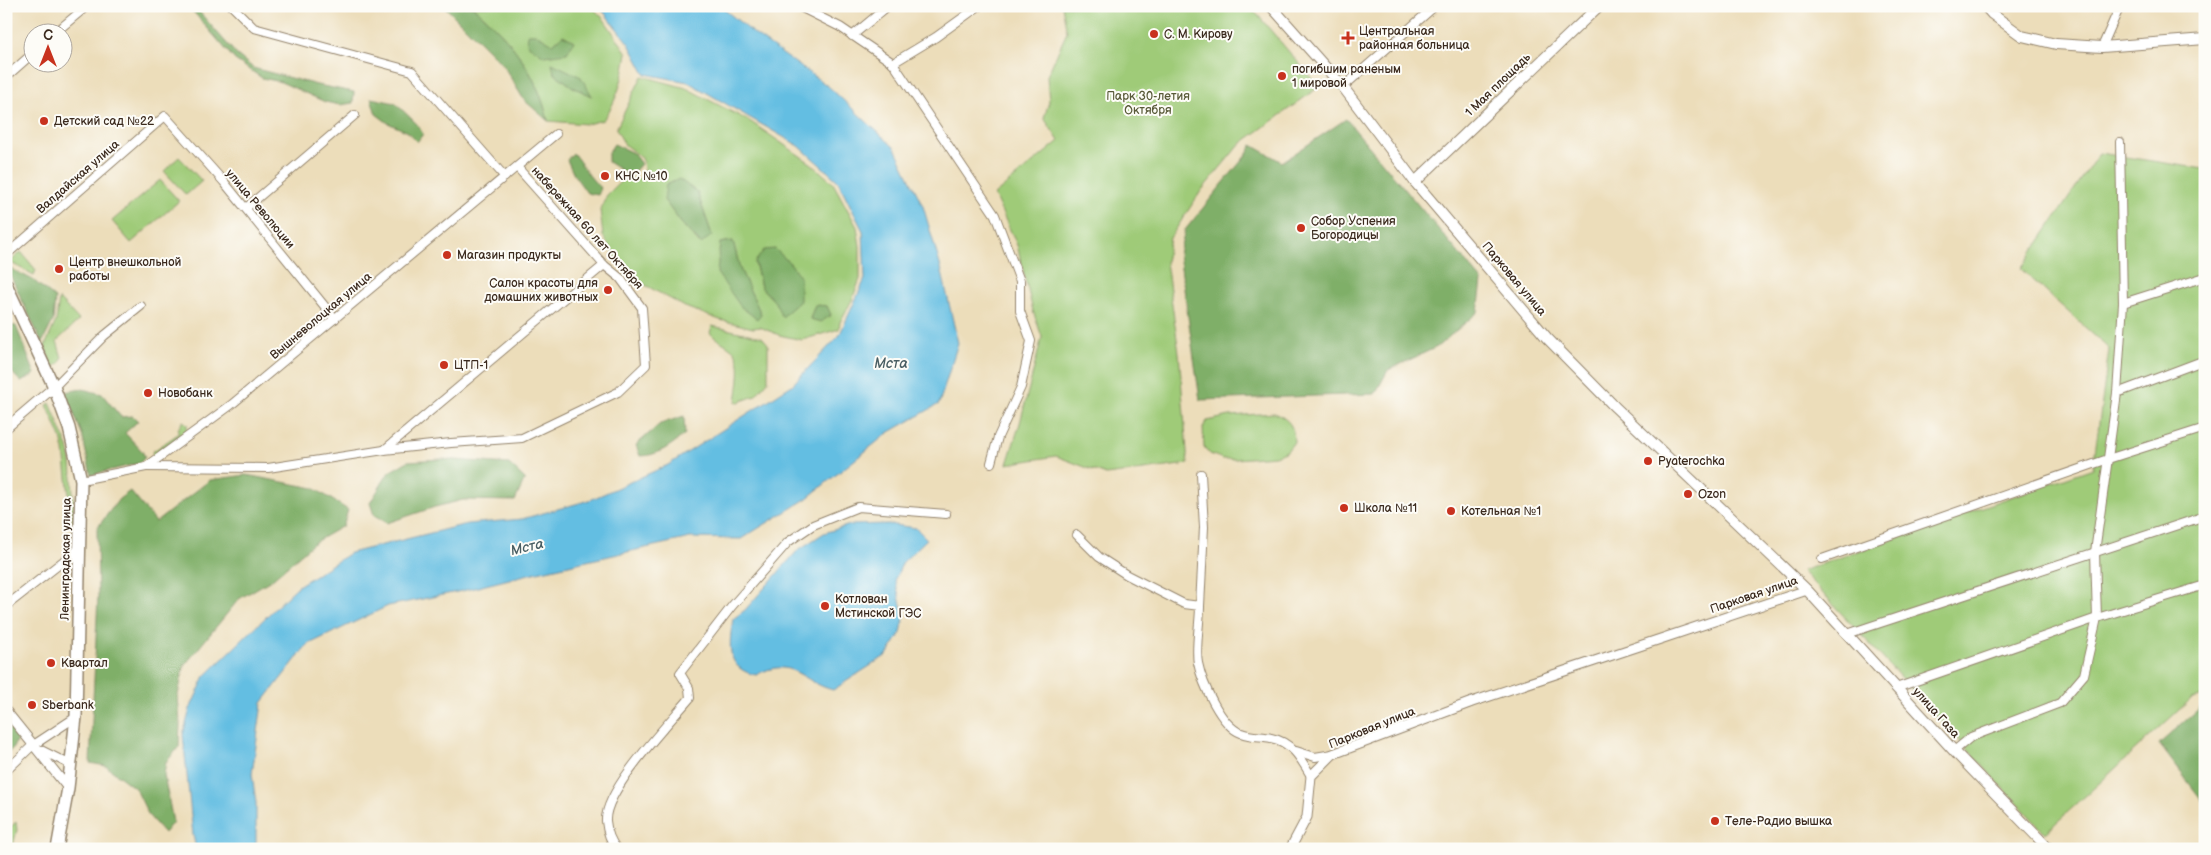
<svg xmlns="http://www.w3.org/2000/svg" width="2211" height="855" font-family="'Balsamiq Sans',sans-serif">
	<rect width="100%" height="100%" fill="#fdfcf7"/>
	<filter id="ink" filterUnits="userSpaceOnUse"><feTurbulence type="fractalNoise" baseFrequency=".02" numOctaves="2"/><feDisplacementMap in="SourceGraphic" scale="10" xChannelSelector="R" yChannelSelector="G"/><feConvolveMatrix kernelMatrix="1 2 1 2 8 2 1 2 1" color-interpolation-filters="sRGB"/></filter>
	<filter id="wash" filterUnits="userSpaceOnUse"><feTurbulence type="fractalNoise" baseFrequency=".0096" numOctaves="4" result="noise"/><feDisplacementMap in="SourceGraphic" scale="20" xChannelSelector="R" yChannelSelector="G"/><feGaussianBlur stdDeviation="1.12" result="paint"/><feColorMatrix in="noise" values="0 0 0 0 0 0 0 0 0 0 0 0 0 0 0 0 0 1.4 0 .05"/><feComposite in="paint" operator="in"/></filter>
	<g filter="url(#wash)">
		<rect width="100%" height="100%" fill="#ecddba"/>
		<g fill="#9fcb78" stroke="#6d7a4b" fill-rule="evenodd">
			<path d="M472 6H591L603 18 627 53C623 77 618 100 603 120L587 124 548 121C537 72 510 38 472 6ZM553 64 591 96 573 87 554 73Z"/>
			<polygon points="1062,6 1250,6 1319,87 1239,145 1201,191 1170,238 1166,262 1179,353 1188,464 1106,475 1056,456 1007,464 1020,423 1042,337 1033,311 1017,245 994,195 1059,141 1044,118 1049,102 1047,76 1067,32"/>
			<path d="M642 76 686 88 751 122 812 164 833 183 857 227 860 246V279L852 300 840 322 839 329 802 340 779 335 760 327 753 328 720 320 685 307 627 275 603 236 600 210 607 195 622 180 646 178 642 158 625 145 616 129ZM697 192 712 235 700 244 682 224 664 200ZM733 241 740 269 761 314 720 243ZM764 250 783 317 775 302 761 287 755 263ZM815 305 827 306 831 316 810 319Z"/>
			<polygon points="2099,153 2205,169 2205,696 2191,699 2045,833 1802,571 2093,468 2109,349 2021,269"/>
			<polygon points="179,157 202,181 186,195 164,171"/>
			<polygon points="160,180 179,201 131,243 112,221"/>
			<polygon points="21,252 36,270 34,275 11,263 11,261"/>
			<polygon points="59,299 79,320 57,341 62,358 60,363 52,368 45,346 56,321"/>
			<path d="M712 326 762 337 768 344V381L755 396 736 403C737 389 745 360 732 349 725 343 716 340 710 333Z"/>
			<polygon points="50,403 68,447 71,460 75,528 73,532 64,450 61,438 47,405"/>
			<path d="M1275 413C1289 420 1294 425 1294 442L1287 451 1275 456 1236 459H1223L1210 454 1204 447 1203 428 1207 421 1230 416Z"/>
			<polygon points="183,421 187,424 187,430 153,456 152,452 178,434 178,429"/>
			<polygon points="16,822 17,830 12,849 6,849 6,831"/>
		</g>
		<g fill="#7faf68" stroke="#5d6c43">
			<path d="M444 6H472C510 38 537 72 548 121L524 100 503 65Z"/>
			<polygon points="195,7 237,55 253,68 317,85 354,92 353,103 340,105 325,102 281,82 262,78 235,60 191,9"/>
			<polygon points="528,34 536,34 553,44 563,35 574,41 567,53 544,56 527,44"/>
			<polygon points="552,63 581,77 592,96 573,87 554,73"/>
			<polygon points="371,98 395,103 417,124 423,134 417,142 408,132 388,123 376,114"/>
			<polygon points="1346,119 1482,281 1478,312 1437,347 1388,370 1375,394 1200,400 1179,254 1185,230 1247,154 1252,145 1282,162"/>
			<polygon points="614,144 633,153 641,164 630,176 608,162 608,153"/>
			<path d="M573 153C583 165 589 178 601 188L598 195 587 193 574 175 567 160Z"/>
			<polygon points="679,179 697,192 712,235 701,244 682,224 664,200 666,185"/>
			<polygon points="733,241 740,269 761,314 757,319 741,307 717,273 720,243"/>
			<polygon points="775,249 791,264 800,277 800,301 782,317 775,302 761,287 755,262 764,250"/>
			<polygon points="6,266 33,280 55,298 53,321 42,343"/>
			<polygon points="815,305 827,306 831,315 821,322 810,319"/>
			<polygon points="6,325 16,326 35,374 21,382 6,366"/>
			<polygon points="82,389 102,394 121,417 133,416 138,421 125,433 142,451 145,457 140,463 91,475 82,434 65,392"/>
			<path d="M684 416 685 434C672 445 658 456 640 456L636 445 660 424Z"/>
			<polygon points="442,459 509,464 525,479 515,501 463,500 435,507 387,523 374,515 370,503 389,472 408,461"/>
			<polygon points="246,475 314,488 348,510 343,526 315,542 271,580 239,599 184,666 178,695 180,724 179,747 166,762 164,775 173,822 164,833 149,816 136,789 106,766 90,763 98,596 97,528 119,499 130,491 156,522 210,480"/>
			<polygon points="2205,706 2205,804 2159,744 2201,707"/>
			<polygon points="6,722 17,739 13,748 6,755"/>
		</g>
		<g fill="#64bee2" stroke="#507480">
			<polygon points="599,6 720,6 757,36 828,86 895,148 923,206 941,268 958,343 939,404 888,433 806,499 741,539 690,538 533,573 462,591 388,606 307,645 262,703 252,774 256,803 256,849 196,849 193,835 183,735 190,709 205,676 298,586 350,553 467,524 522,519 590,500 668,465 792,385 839,336 865,279 863,231 838,181 799,146 688,82 645,74 629,44"/>
			<path d="M888 524 916 528 927 539 903 562 895 579 904 617 901 633 887 655 833 690C801 682 792 655 756 675 725 669 729 644 733 619L745 610 798 550 824 533 850 525Z"/>
		</g>
	</g>
	<g filter="url(#ink)">
		<g fill="none" stroke-linecap="round" stroke-linejoin="round">
			<defs>
				<g id="minor">
					<polyline points="232,6 254,28 412,71 505,177"/>
					<polyline points="798,6 840,27 893,63 995,215 1020,281 1020,311 1031,341 1021,387 998,437 991,463"/>
					<polyline points="56,32 87,6"/>
					<polyline points="852,36 888,6"/>
					<polyline points="2102,47 2120,6"/>
					<polyline points="893,63 936,37 979,6"/>
					<polyline points="6,77 32,54"/>
					<polyline points="1343,87 1435,6"/>
					<polyline points="246,208 355,115"/>
					<polyline points="6,255 165,116 224,182 335,319"/>
					<polyline points="2123,303 2205,277"/>
					<polyline points="54,387 104,336 141,306"/>
					<polyline points="2117,393 2205,360"/>
					<polyline points="384,450 604,265"/>
					<polyline points="146,467 268,468 384,450 451,443 522,438 618,392 646,365 642,308 620,278 604,265 517,167"/>
					<polyline points="81,480 146,467 231,405 556,134"/>
					<path d="M1077 535 1099 557 1127 575 1184 604 1200 606C1200 623 1195 648 1198 663 1202 683 1221 726 1241 733 1251 737 1261 736 1271 738 1292 742 1301 759 1311 776"/>
					<polyline points="1822,559 2108,459 2205,428"/>
					<polyline points="6,606 80,548"/>
					<polyline points="1200,606 1204,527 1201,474"/>
					<polyline points="1847,634 2205,516"/>
					<polyline points="1896,688 2097,618 2205,585"/>
					<polyline points="37,748 71,765"/>
					<polyline points="1296,751 1315,757 1333,754"/>
					<polyline points="1954,751 1971,737 2060,703 2084,675 2097,618 2095,552 2117,393 2123,303 2120,142"/>
					<polyline points="6,771 32,746 76,717"/>
					<path d="M617 849C610 841 607 831 606 821 604 790 670 722 690 698L689 688 680 673 732 606 788 542 813 525 858 507 946 514"/>
				</g>
				<g id="tertiary">
					<polyline points="6,428 54,387"/>
					<polyline points="6,711 68,788"/>
					<polyline points="1290,849 1307,817 1311,776 1333,754 1472,702 1807,590"/>
				</g>
				<g id="secondary">
					<polyline points="1271,6 1343,87 1415,182 1547,338 1615,407 1807,590 1954,751 2049,849"/>
					<polyline points="1985,6 1992,14 2022,36 2056,44 2102,47 2205,39"/>
					<polyline points="1415,182 1599,6"/>
				</g>
				<polyline id="primary" points="6,284 54,387 69,428 81,480 76,717 68,788 57,849"/>
			</defs>
			<use href="#minor" stroke="#94846c" stroke-width="10"/>
			<use href="#tertiary" stroke="#94846c" stroke-width="11"/>
			<use href="#secondary" stroke="#94846c" stroke-width="12"/>
			<use href="#primary" stroke="#94846c" stroke-width="14"/>
			<use href="#minor" stroke="#fff" stroke-width="8"/>
			<use href="#tertiary" stroke="#fff" stroke-width="9"/>
			<use href="#secondary" stroke="#fff" stroke-width="10"/>
			<use href="#primary" stroke="#fff" stroke-width="11"/>
		</g>
	</g>
	<g fill="#c8321e" stroke="#fdfcf7" stroke-width="2">
		<circle cx="1154" cy="34" r="5"/>
		<path d="M1345.5 30.5h5v5h5v5h-5v5h-5v-5h-5v-5h5z"/>
		<circle cx="1282" cy="76" r="5"/>
		<circle cx="44" cy="121" r="5"/>
		<circle cx="605" cy="176" r="5"/>
		<circle cx="1301" cy="228" r="5"/>
		<circle cx="447" cy="255" r="5"/>
		<circle cx="59" cy="269" r="5"/>
		<circle cx="608" cy="290" r="5"/>
		<circle cx="444" cy="365" r="5"/>
		<circle cx="148" cy="393" r="5"/>
		<circle cx="1648" cy="461" r="5"/>
		<circle cx="1688" cy="494" r="5"/>
		<circle cx="1344" cy="508" r="5"/>
		<circle cx="1451" cy="511" r="5"/>
		<circle cx="825" cy="606" r="5"/>
		<circle cx="51" cy="663" r="5"/>
		<circle cx="32" cy="705" r="5"/>
		<circle cx="1715" cy="821" r="5"/>
	</g>
	<g text-anchor="middle" dominant-baseline="central" stroke-width="4" stroke-linejoin="round" paint-order="stroke">
		<g font-size="12" fill="#3b2a1e" stroke="#fdfcf7" text-anchor="start">
			<text x="1359" y="31">Центральная<tspan x="1359" dy="14">районная больница</tspan></text>
			<text x="1164" y="34">С. М. Кирову</text>
			<text x="1292" y="69">погибшим раненым<tspan x="1292" dy="14">1 мировой</tspan></text>
			<text x="54" y="121">Детский сад №22</text>
			<text x="615" y="176">КНС №10</text>
			<text x="1311" y="221">Собор Успения<tspan x="1311" dy="14">Богородицы</tspan></text>
			<text x="457" y="255">Магазин продукты</text>
			<text x="69" y="262">Центр внешкольной<tspan x="69" dy="14">работы</tspan></text>
			<text x="598" y="283" text-anchor="end">Салон красоты для<tspan x="598" dy="14">домашних животных</tspan></text>
			<text x="454" y="365">ЦТП-1</text>
			<text x="158" y="393">Новобанк</text>
			<text x="1658" y="461">Pyaterochka</text>
			<text x="1698" y="494">Ozon</text>
			<text x="1354" y="508">Школа №11</text>
			<text x="1461" y="511">Котельная №1</text>
			<text x="835" y="599">Котлован<tspan x="835" dy="14">Мстинской ГЭС</tspan></text>
			<text x="61" y="663">Квартал</text>
			<text x="42" y="705">Sberbank</text>
			<text x="1725" y="821">Теле-Радио вышка</text>
		</g>
		<g font-size="12" fill="#3b2a1e" stroke="#fdfcf7">
			<text transform="translate(1498 85) rotate(-44)">1 Мая площадь</text>
			<text transform="translate(78 177) rotate(-41)">Валдайская улица</text>
			<text transform="translate(260 209) rotate(50)">улица Революции</text>
			<text transform="translate(587 228) rotate(48)">набережная 60 лет Октября</text>
			<text transform="translate(1514 279) rotate(50)">Парковая улица</text>
			<text transform="translate(321 316) rotate(-40)">Вышневолоцкая улица</text>
			<text transform="translate(66 559) rotate(-89)">Ленинградская улица</text>
			<text transform="translate(1754 595) rotate(-19)">Парковая улица</text>
			<text transform="translate(1936 713) rotate(48)">улица Газа</text>
			<text transform="translate(1372 728) rotate(-22)">Парковая улица</text>
		</g>
		<g font-size="12" fill="#595a39" stroke="#fdfcf7">
			<text x="1148" y="96">Парк 30-летия<tspan x="1148" dy="14">Октября</tspan></text>
		</g>
		<g font-size="14" font-style="italic" fill="#495e63" stroke="#fdfcf7">
			<text x="891" y="363">Мста</text>
			<text transform="translate(527 547) rotate(-13)">Мста</text>
		</g>
	</g>
	<rect width="2211" height="855" fill="none" stroke="#fdfcf7" stroke-width="25"/>
	<g transform="translate(48 48)"><circle r="24" fill="#fdfcf7" stroke="#afa8a0"/>
	<path d="M0-4L9 19L0 12L-9 19Z" fill="#c8321e"/>
	<text y="-8" font-size="14" font-weight="bold" text-anchor="middle" fill="#3b2a1e">С</text>
	</g>
</svg>
